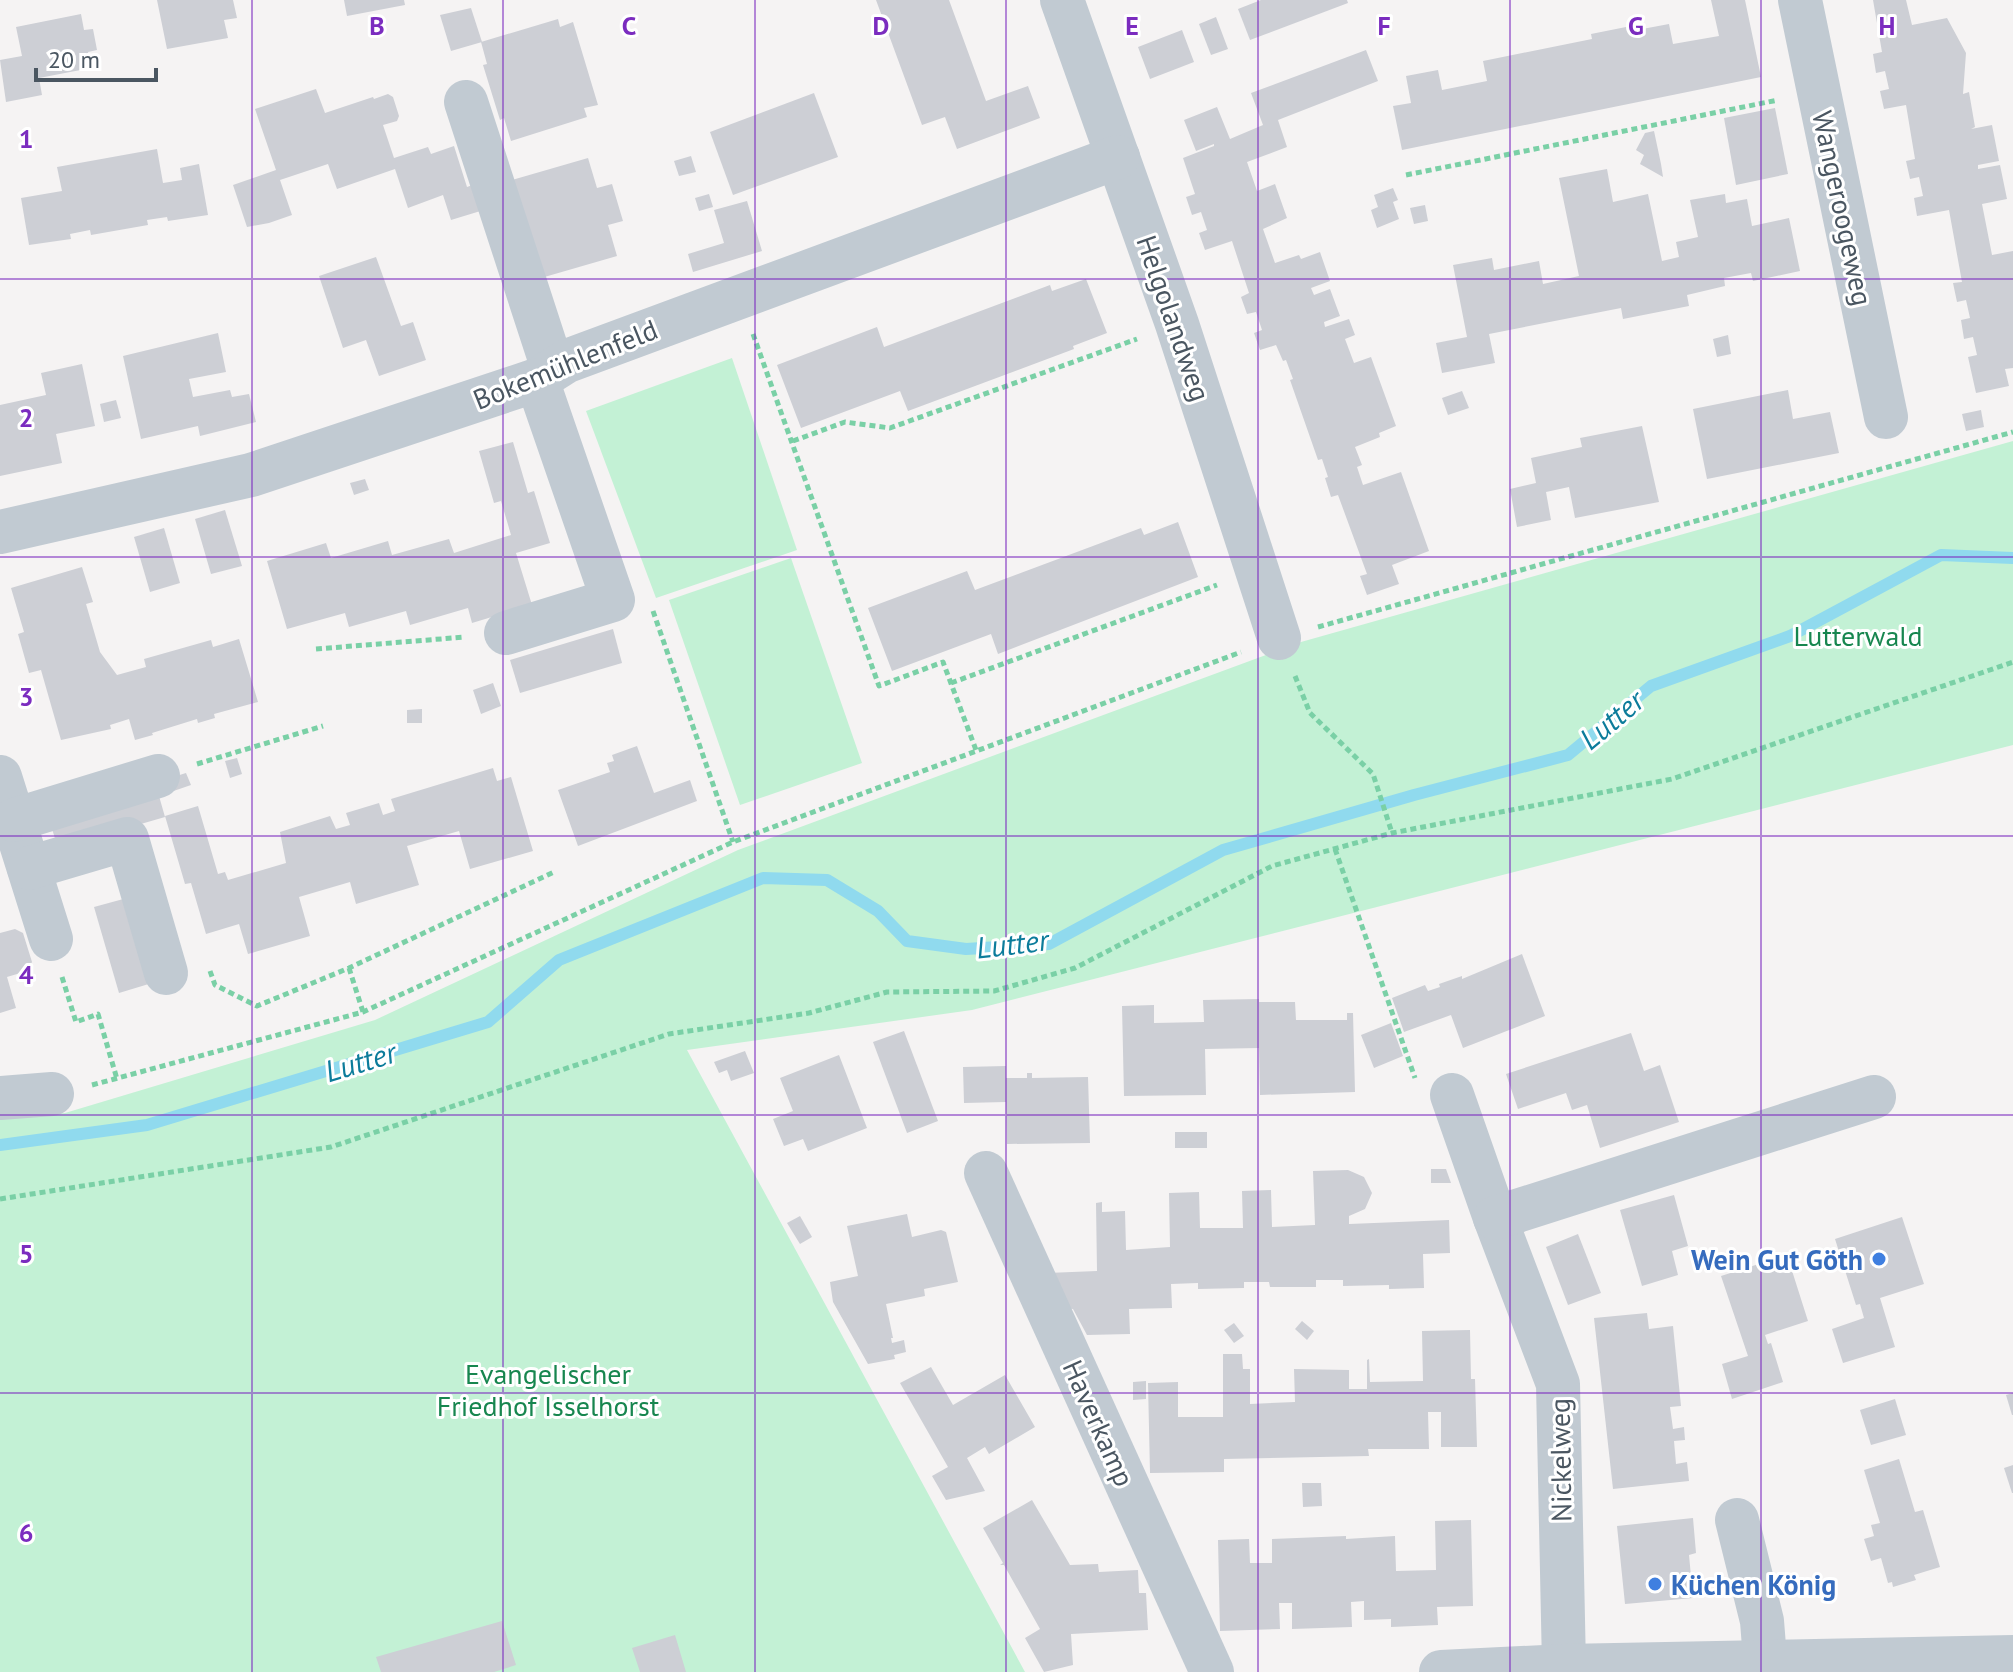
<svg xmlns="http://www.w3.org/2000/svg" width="2013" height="1672" font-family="'PT Sans',sans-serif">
	<rect width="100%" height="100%" fill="#f5f3f3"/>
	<g fill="#c3f1d5">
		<polygon points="732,358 797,550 656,598 586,411"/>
		<polygon points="2013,441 2013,745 972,1010 687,1050 1025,1672 0,1672 0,1119 65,1113 375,1020 738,850 1301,642"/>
		<polygon points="791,558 862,763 740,805 669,600"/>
	</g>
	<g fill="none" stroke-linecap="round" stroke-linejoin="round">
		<polyline stroke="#90daee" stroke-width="12" points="0,1145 147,1125 488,1022 559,960 763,878 827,880 878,911 907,941 966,949 1049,944 1223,850 1414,795 1568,755 1651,686 1790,636 1941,555 2013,558"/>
	</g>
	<g fill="#cdcfd5">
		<polygon points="157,0 233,0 237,18 224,20 228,38 167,49"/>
		<polygon points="344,0 404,0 405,5 347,16"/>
		<polygon points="876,0 949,0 986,101 1028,86 1040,118 957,149 945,117 922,125"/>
		<polygon points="1261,0 1347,0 1348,3 1250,40 1238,9"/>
		<polygon points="1711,0 1745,0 1761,77 1402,150 1393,106 1411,103 1406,76 1438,70 1442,90 1487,81 1483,61 1592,39 1591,34 1636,25 1637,30 1669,24 1673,44 1719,36"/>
		<polygon points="1873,0 1906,0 1912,25 1947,18 1966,53 1963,94 1969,92 1975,127 1971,129 1992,125 1999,161 1978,165 1978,169 2000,165 2007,199 1982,204 1992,255 2013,251 2013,368 2005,369 2009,386 1976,393 1968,357 1977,355 1973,337 1964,339 1961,320 1970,318 1966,300 1957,302 1953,283 1962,282 1949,210 1917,216 1914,198 1923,196 1919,177 1910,179 1906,161 1915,159 1906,105 1884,109 1880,91 1889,89 1885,71 1876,73 1873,54 1882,52"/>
		<polygon points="471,8 482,42 451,51 440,15"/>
		<polygon points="81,14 84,30 93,29 97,50 88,52 91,68 39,78 42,95 6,102 0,60 22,56 16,27"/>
		<polygon points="1216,17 1228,49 1211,55 1199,24"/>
		<polygon points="558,19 560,27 573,22 598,105 584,108 587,117 511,141 504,118 500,120 483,65 487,64 481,42"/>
		<polygon points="1182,30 1194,62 1150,79 1138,47"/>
		<polygon points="1366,50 1378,81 1278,120 1287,147 1247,162 1257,191 1275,184 1287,218 1263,229 1275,263 1299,255 1301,259 1320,252 1330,281 1311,288 1314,295 1330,289 1340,316 1324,322 1325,327 1349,319 1355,335 1345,339 1354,363 1371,357 1396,426 1379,433 1380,437 1355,447 1362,465 1357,467 1363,485 1401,472 1429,551 1392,565 1399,584 1367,595 1360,576 1367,574 1338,495 1331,497 1325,478 1328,477 1322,459 1318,460 1290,380 1293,379 1286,360 1283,361 1276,345 1260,350 1254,333 1262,330 1256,312 1247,314 1241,297 1249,293 1232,241 1205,250 1199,233 1207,230 1201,212 1192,215 1186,197 1195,194 1183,158 1214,146 1214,144 1196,151 1184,120 1217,107 1230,139 1263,125 1251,93"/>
		<polygon points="316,89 325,113 373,97 374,99 388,94 393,97 399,116 397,121 383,125 394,158 428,147 431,154 454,146 467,187 478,183 487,209 451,220 443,195 408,208 395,169 337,189 328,164 280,180 292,215 269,223 247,227 233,185 276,170 255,109"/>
		<polygon points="814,93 838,157 733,195 710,132"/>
		<polygon points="1775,108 1788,174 1736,185 1724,118"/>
		<polygon points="1654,131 1661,164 1663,177 1640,164 1644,155 1636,150 1645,133"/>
		<polygon points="157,149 163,183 182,180 180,168 199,164 208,215 168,221 167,217 147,220 148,225 91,235 90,230 70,234 71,239 29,245 21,198 62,191 57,167"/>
		<polygon points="691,156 696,172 679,176 674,161"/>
		<polygon points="588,158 597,188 612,184 623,221 608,225 617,256 541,278 512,180"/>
		<polygon points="1607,169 1613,202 1648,194 1662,261 1679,257 1676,242 1698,237 1690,200 1725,194 1726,203 1747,199 1752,226 1789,218 1800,271 1753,281 1751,273 1724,278 1725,286 1687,295 1689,306 1623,319 1621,308 1489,334 1495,363 1442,373 1436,343 1467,337 1453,265 1492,258 1494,270 1539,261 1543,284 1579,276 1559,178"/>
		<polygon points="1393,188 1398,200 1393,202 1399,219 1377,228 1371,210 1378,207 1374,195"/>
		<polygon points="709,194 713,207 699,211 695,198"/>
		<polygon points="747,201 762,251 693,272 688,254 724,243 714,210"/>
		<polygon points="1425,205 1428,221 1414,224 1410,208"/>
		<polygon points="376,257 401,326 413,322 426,360 379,376 366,340 343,348 319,276"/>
		<polygon points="1086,279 1107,333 1073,346 1074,349 908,411 900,391 801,428 777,365 877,327 884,347 1050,285 1052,291"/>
		<polygon points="218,333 226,372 189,379 193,397 230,390 232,397 249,394 256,422 200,436 198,426 141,439 123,356"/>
		<polygon points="1728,335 1731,354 1717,357 1713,339"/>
		<polygon points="82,364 95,426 56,434 62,463 0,476 0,405 46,395 41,373"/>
		<polygon points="1788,390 1793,419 1830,412 1839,453 1707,479 1693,409"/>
		<polygon points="1462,391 1469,408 1448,415 1442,398"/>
		<polygon points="116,400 121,418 104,422 100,404"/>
		<polygon points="1981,410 1984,427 1966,431 1962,414"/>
		<polygon points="1642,426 1659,502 1575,518 1569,487 1546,492 1551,520 1517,527 1510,489 1536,483 1531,458 1582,447 1580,438"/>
		<polygon points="513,442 528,493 534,491 550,543 516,553 532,605 472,623 468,608 410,625 406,611 349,627 345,613 287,629 267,561 326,543 331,558 388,541 392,555 449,539 454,553 511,535 501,501 494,503 479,451"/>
		<polygon points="365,479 369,490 354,495 350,483"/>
		<polygon points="225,510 242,566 211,574 195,519"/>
		<polygon points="1178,522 1198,577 998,654 991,634 892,671 868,608 967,571 975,590 1141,528 1144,535"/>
		<polygon points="164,528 180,583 150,592 134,537"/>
		<polygon points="82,567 93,602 86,604 100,652 117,675 146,667 144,659 211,640 213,647 239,639 258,702 214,714 215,718 198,723 197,719 152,733 153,735 135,740 129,719 110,725 111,729 61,740 41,670 29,673 18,634 24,632 11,588"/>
		<polygon points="613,629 622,663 520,693 510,660"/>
		<polygon points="493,683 501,706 481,714 473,690"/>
		<polygon points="422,709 422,723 407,723 407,710"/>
		<polygon points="637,746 654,793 690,780 697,801 578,846 558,790 610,772 607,763 614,761 612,755"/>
		<polygon points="237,758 242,774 230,778 225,761"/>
		<polygon points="493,768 497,781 511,777 533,851 470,869 459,831 407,846 419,885 356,904 350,882 299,897 310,936 248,954 239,924 206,934 191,883 185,884 165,816 198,806 218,874 225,872 228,880 286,863 280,832 330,816 336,829 350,825 346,813 379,803 383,815 395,811 391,799"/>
		<polygon points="186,773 191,785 159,796 165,817 58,848 48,816"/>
		<polygon points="127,898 152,983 119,993 94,907"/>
		<polygon points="15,929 23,933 32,962 27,971 7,977 16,1008 0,1013 0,933"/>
		<polygon points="1522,954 1545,1016 1463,1048 1451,1015 1404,1032 1392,998 1425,985 1428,991 1440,987 1439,984 1462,976 1462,979"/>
		<polygon points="1259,999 1259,1002 1295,1002 1296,1020 1347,1020 1347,1013 1353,1013 1355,1092 1260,1095 1259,1048 1205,1049 1206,1095 1124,1096 1122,1006 1154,1005 1154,1023 1204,1022 1203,1000"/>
		<polygon points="1391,1023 1403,1056 1374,1068 1361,1035"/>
		<polygon points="904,1031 938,1121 907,1133 873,1042"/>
		<polygon points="1631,1033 1644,1071 1660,1065 1679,1122 1600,1148 1587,1105 1572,1110 1566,1093 1518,1109 1506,1074"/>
		<polygon points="745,1051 754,1073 731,1081 727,1070 719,1073 714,1062"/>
		<polygon points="839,1055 867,1128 808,1151 803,1139 784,1146 773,1119 793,1111 780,1078"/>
		<polygon points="1006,1066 1006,1078 1027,1078 1027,1073 1032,1073 1032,1078 1088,1077 1090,1143 1007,1144 1006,1102 964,1103 963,1067"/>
		<rect x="1175" y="1132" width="32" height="16"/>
		<polygon points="1431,1169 1446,1169 1451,1183 1431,1183"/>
		<polygon points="1348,1170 1364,1177 1372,1193 1365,1209 1349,1216 1349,1224 1449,1220 1450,1253 1423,1254 1424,1288 1389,1289 1389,1285 1343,1286 1343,1280 1316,1280 1316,1287 1270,1287 1269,1282 1244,1282 1244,1288 1198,1289 1198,1283 1171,1284 1172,1308 1129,1309 1130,1334 1087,1335 1073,1309 1063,1308 1047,1273 1097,1271 1096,1203 1102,1202 1102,1212 1125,1211 1126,1250 1170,1247 1169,1193 1199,1192 1200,1228 1243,1228 1242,1191 1271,1190 1272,1227 1315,1225 1313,1171"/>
		<polygon points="1674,1195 1688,1246 1672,1251 1678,1275 1642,1286 1620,1210"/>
		<polygon points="907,1214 912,1237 941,1230 946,1232 958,1282 924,1289 925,1296 886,1304 893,1338 891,1338 892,1343 904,1340 906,1352 894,1355 895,1359 868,1364 833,1302 830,1282 858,1276 847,1226"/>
		<polygon points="800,1216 812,1237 800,1244 787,1223"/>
		<polygon points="1902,1217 1924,1284 1880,1298 1895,1347 1843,1363 1832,1329 1864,1318 1860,1304 1856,1305 1835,1239"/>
		<polygon points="1578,1234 1601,1293 1568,1305 1546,1247"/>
		<polygon points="1787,1255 1808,1321 1765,1335 1768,1344 1771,1343 1783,1382 1732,1399 1722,1364 1748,1356 1721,1276"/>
		<polygon points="1647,1313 1649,1329 1673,1326 1681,1406 1670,1407 1673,1429 1684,1427 1685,1440 1674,1441 1676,1464 1687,1462 1689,1481 1613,1489 1594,1318"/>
		<polygon points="1302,1321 1314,1331 1307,1340 1295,1329"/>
		<polygon points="1234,1323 1244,1336 1234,1343 1224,1330"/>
		<polygon points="1470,1330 1471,1379 1475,1379 1477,1447 1441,1447 1441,1412 1428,1412 1429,1449 1368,1449 1369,1456 1224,1459 1224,1472 1150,1473 1148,1383 1178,1382 1178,1417 1223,1417 1223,1354 1242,1354 1243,1369 1250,1369 1250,1404 1295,1402 1294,1369 1349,1370 1349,1389 1367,1389 1367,1360 1369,1359 1370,1382 1423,1381 1422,1331"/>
		<polygon points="931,1367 953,1405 1005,1375 1035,1427 989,1454 985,1447 967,1458 985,1491 946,1500 932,1476 948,1467 900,1383"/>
		<polygon points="1146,1381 1146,1399 1133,1400 1133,1382"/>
		<polygon points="2013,1393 2013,1415 2012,1415 2006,1395"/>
		<polygon points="1895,1399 1906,1435 1871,1445 1860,1410"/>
		<polygon points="1899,1459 1915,1512 1923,1510 1940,1567 1914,1575 1916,1580 1893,1587 1892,1582 1888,1583 1881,1558 1871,1561 1864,1539 1874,1536 1871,1525 1880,1523 1864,1470"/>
		<polygon points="2013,1465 2013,1493 2012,1493 2004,1468"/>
		<polygon points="1302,1483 1321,1483 1322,1506 1303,1507"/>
		<polygon points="1032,1500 1070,1565 1098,1564 1099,1572 1138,1570 1139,1593 1146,1593 1148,1630 1071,1634 1073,1665 1044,1672 1025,1638 1040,1629 1004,1565 1000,1565 1003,1563 983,1528"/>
		<polygon points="1693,1518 1696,1553 1689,1555 1693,1598 1625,1604 1617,1526"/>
		<polygon points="1471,1520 1473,1606 1437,1607 1438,1625 1391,1627 1391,1619 1364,1620 1364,1601 1351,1602 1352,1627 1292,1629 1292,1603 1279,1603 1280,1629 1220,1631 1218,1540 1249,1539 1250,1563 1272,1563 1272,1539 1346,1536 1346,1539 1395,1536 1396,1571 1436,1570 1435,1521"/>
		<polygon points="502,1621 516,1665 494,1672 381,1672 376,1657"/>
		<polygon points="675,1635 686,1672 640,1672 632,1648"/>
	</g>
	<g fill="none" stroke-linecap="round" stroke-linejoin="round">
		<g stroke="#7ad0a6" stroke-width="5" stroke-dasharray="6 4" stroke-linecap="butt">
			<polyline points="1406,175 1778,100"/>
			<polyline points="753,334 879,686 943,662 976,750"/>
			<polyline points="793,441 845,422 890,428 1137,339"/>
			<polyline points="653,611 733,842"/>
			<polyline points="1318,627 2013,432"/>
			<polyline points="316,649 465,637"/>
			<polyline points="1295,676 1310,713 1373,774 1392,833"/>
			<polyline points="951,683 1217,585"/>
			<polyline points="197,764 323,726"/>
			<polyline points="1335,849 1415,1078"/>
			<polyline points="349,968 363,1012"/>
			<polyline points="210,971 215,985 257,1006 349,968 554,872"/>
			<polyline points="62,977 76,1022 98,1014 117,1079"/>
			<polyline points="92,1085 363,1012 733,842 1241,652"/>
			<polyline points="0,1199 331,1147 669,1034 809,1013 887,992 994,991 1075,968 1272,866 1392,833 1672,779 2013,662"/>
		</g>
		<g stroke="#c1cad2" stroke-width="44">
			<polyline points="1062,0 1177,324 1279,638"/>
			<polyline points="1800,0 1886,417"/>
			<polyline points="466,102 553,369"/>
			<polyline points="0,532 251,475 537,380 567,361 1118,157"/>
			<polyline points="506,633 613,600 537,380"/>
			<polyline points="0,777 51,939"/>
			<polyline points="14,820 158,776"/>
			<polyline points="29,868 127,839 166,973"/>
			<polyline points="1452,1095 1495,1218 1558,1384 1564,1666"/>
			<polyline points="0,1098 52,1094"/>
			<polyline points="986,1173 1212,1672"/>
			<polyline points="1495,1218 1874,1097"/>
			<polyline points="1737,1520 1762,1621 1766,1672"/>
			<polyline points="1441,1672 1564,1666 2013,1657"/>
		</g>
	</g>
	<path fill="none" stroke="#7b2cbf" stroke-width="2" stroke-opacity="0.55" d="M252 0V1672M503 0V1672M755 0V1672M1006 0V1672M1258 0V1672M1510 0V1672M1761 0V1672M0 279H2013M0 557H2013M0 836H2013M0 1115H2013M0 1393H2013"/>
	<g fill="#3f7fe0" stroke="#fff" stroke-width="3">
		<circle cx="1879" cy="1259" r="8"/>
		<circle cx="1655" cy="1584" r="8"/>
	</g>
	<g text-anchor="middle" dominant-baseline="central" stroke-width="6" stroke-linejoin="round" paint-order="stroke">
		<g font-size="28" fill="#4a5661" stroke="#fff">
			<text transform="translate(1843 208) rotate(78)">Wangeroogeweg</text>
			<text transform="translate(1174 318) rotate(71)">Helgolandweg</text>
			<text transform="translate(565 364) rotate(-22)">Bokemühlenfeld</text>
			<text transform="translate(1099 1423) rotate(66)">Haverkamp</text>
			<text transform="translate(1560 1460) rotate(-91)">Nickelweg</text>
		</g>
		<g font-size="28" fill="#17864f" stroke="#fff">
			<text x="1858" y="635">Lutterwald</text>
			<text x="548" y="1373">Evangelischer<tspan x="548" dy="32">Friedhof Isselhorst</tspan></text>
		</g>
		<g font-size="28" font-weight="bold" fill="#366cbe" stroke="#fff" text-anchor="end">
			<text x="1863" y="1259">Wein Gut Göth</text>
			<text x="1671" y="1584" text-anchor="start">Küchen König</text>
		</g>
		<g font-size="30" font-style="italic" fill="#0c7c9b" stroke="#fff">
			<text transform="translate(1611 719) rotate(-40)">Lutter</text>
			<text transform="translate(1012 943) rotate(-7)">Lutter</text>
			<text transform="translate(360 1061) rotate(-17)">Lutter</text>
		</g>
	</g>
	<g font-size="26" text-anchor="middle" font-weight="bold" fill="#7b2cbf" stroke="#fff" stroke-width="6" stroke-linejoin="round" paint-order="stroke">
		<text x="377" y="35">B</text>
		<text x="629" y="35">C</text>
		<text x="881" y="35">D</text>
		<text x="1132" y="35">E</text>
		<text x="1384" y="35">F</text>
		<text x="1636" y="35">G</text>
		<text x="1887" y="35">H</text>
		<text x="26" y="148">1</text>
		<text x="26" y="427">2</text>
		<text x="26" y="706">3</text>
		<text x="26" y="984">4</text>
		<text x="26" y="1263">5</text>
		<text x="26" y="1542">6</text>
	</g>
	<path d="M36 68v12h120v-12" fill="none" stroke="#4a5661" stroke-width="4"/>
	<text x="48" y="68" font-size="24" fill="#4a5661" stroke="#ffffff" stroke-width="6" paint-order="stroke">20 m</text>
</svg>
